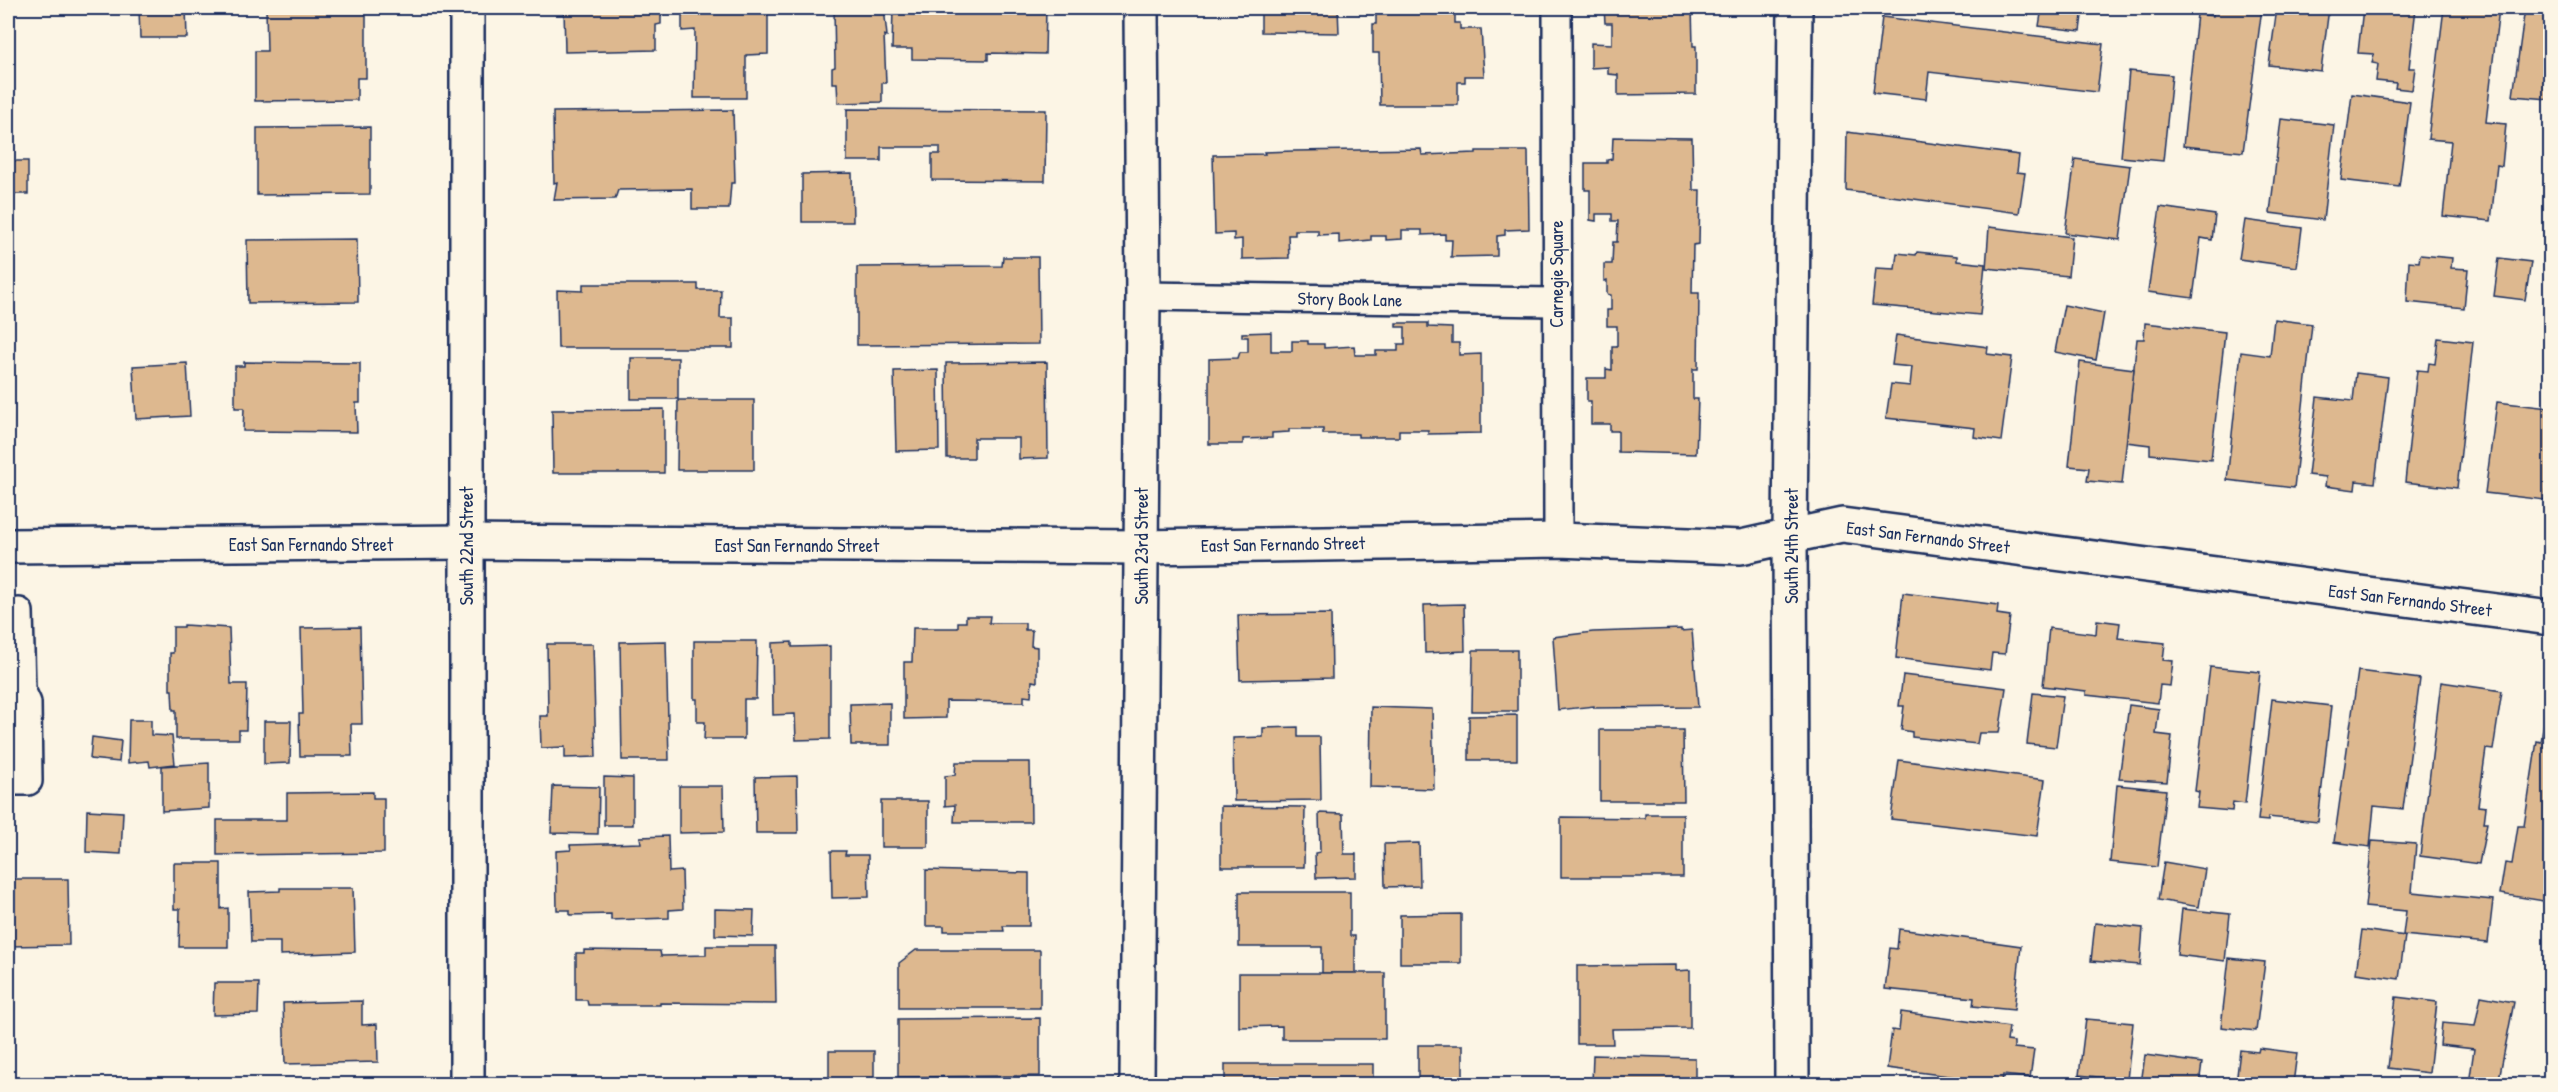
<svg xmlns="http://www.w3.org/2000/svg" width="2558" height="1092" font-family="'Patrick Hand',sans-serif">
	<rect width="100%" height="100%" fill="#fcf5e5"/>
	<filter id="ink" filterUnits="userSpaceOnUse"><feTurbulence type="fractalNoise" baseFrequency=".0167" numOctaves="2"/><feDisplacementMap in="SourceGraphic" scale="12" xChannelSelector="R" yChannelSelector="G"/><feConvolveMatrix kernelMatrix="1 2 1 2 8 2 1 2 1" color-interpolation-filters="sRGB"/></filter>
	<g filter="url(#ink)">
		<g fill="#ddb88f" stroke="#1b2f5e" stroke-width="1.5">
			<polygon points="139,8 186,8 187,38 140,38"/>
			<polygon points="266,8 366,8 366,78 357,78 357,100 255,101 255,51 267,51"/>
			<polygon points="564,8 661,8 661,24 656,25 656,50 565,52"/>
			<polygon points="682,8 768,8 768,54 746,55 746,98 694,98 695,30 682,31"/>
			<polygon points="834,8 884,8 887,36 884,35 886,83 882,83 882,102 838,103 837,83 832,83 832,68 835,67"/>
			<polygon points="893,8 1046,8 1045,54 988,53 988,60 912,59 912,49 892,49"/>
			<polygon points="1255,8 1338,8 1339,33 1261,32 1261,11 1255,12"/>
			<polygon points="1376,8 1455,8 1455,23 1460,23 1460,29 1481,29 1484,76 1465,76 1465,82 1458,82 1458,105 1380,105 1379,53 1373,53 1373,24 1376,24"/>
			<polygon points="1604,8 1692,8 1693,46 1696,46 1696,94 1618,95 1618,75 1608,74 1608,67 1591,68 1591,43 1612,44 1612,23 1605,23"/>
			<polygon points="2042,8 2083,8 2080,31 2039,26"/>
			<polygon points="2214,8 2262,8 2243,152 2183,146 2197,14 2213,16"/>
			<polygon points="2277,8 2329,8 2321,71 2269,65"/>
			<polygon points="2363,8 2416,8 2409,68 2415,68 2412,90 2395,88 2396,83 2376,81 2378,64 2372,63 2374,54 2358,53"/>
			<polygon points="2444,8 2499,8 2486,122 2506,124 2502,166 2497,165 2491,221 2443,216 2451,141 2428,139"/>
			<polygon points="2525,8 2550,8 2550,99 2513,96"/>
			<polygon points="1882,17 2103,44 2097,92 1929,72 1926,99 1873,93"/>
			<polygon points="2129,71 2172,75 2163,161 2121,157"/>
			<polygon points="2352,94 2410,102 2399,187 2341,180"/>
			<polygon points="847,109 1046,110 1045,181 932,180 932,154 940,154 940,147 881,147 881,161 847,161"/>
			<polygon points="733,110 735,183 731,183 729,209 692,209 692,189 618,190 615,199 554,200 557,182 554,183 553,112"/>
			<polygon points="2281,119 2334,125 2323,220 2270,213"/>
			<polygon points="370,127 370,194 257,195 257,128"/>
			<polygon points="1847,132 2019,155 2017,172 2025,173 2019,213 1846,190"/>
			<polygon points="1613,137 1692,138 1693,190 1700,190 1699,244 1693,245 1692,293 1699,293 1698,369 1693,369 1693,399 1698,399 1696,454 1618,452 1618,431 1610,431 1610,424 1591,424 1591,401 1587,401 1587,378 1606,378 1606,369 1612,370 1612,346 1617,346 1617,326 1607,326 1607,310 1611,310 1611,295 1607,294 1607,280 1604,281 1604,264 1612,264 1613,242 1617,242 1618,221 1612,221 1612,214 1596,214 1596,221 1590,220 1590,190 1585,190 1585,163 1607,163 1607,160 1612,159"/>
			<polygon points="1421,149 1422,155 1476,153 1476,151 1528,151 1529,229 1505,230 1505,235 1497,236 1497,256 1451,257 1452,240 1445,240 1445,234 1422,235 1422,230 1402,230 1402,239 1386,240 1386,236 1371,236 1371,240 1339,243 1339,234 1318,235 1318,230 1295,230 1295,235 1288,235 1289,258 1242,259 1242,239 1234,240 1234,233 1215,234 1213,155 1265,154 1264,152 1294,151"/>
			<polygon points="2075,159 2130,166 2120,240 2065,233"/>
			<rect x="8" y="161" width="20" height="33"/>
			<polygon points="852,173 853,222 802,222 802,174"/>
			<polygon points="2160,207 2215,215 2212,240 2201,238 2193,298 2148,292"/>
			<polygon points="2245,220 2302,228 2297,267 2239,259"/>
			<polygon points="1989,227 2072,237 2068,276 1986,268"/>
			<polygon points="357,239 358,302 248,303 247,240"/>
			<polygon points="1917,252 1957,256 1957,261 1985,264 1980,315 1872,305 1876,268 1895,269 1897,253 1916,255"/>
			<polygon points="2420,255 2452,258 2451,268 2468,269 2464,308 2407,302 2409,261 2419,262"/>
			<polygon points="1003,257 1038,257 1039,344 857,345 857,267 1002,266"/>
			<polygon points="2499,258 2531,262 2525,300 2494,296"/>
			<polygon points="583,284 698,284 698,290 721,290 720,318 733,318 733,348 558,348 557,290 583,291"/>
			<polygon points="2064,305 2104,313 2096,360 2055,352"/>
			<polygon points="2274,319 2312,324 2294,488 2227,480 2241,352 2270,356"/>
			<polygon points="1396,323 1428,323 1428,327 1452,328 1452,343 1459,343 1459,355 1481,354 1481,433 1428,434 1428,430 1399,430 1399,437 1358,437 1358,434 1323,434 1323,429 1289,429 1289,432 1272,433 1272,438 1243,439 1243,444 1209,444 1209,359 1238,358 1240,352 1248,352 1248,337 1242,337 1242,333 1271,332 1271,351 1292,351 1292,341 1308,341 1308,344 1324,344 1324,348 1354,346 1355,355 1376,355 1376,351 1398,351 1398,344 1405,344 1405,327 1396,327"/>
			<polygon points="2145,323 2225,332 2211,460 2150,454 2150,445 2126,442 2137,339 2144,339"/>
			<polygon points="1896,335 1988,347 1987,354 2012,357 2001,441 1974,437 1975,428 1886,418 1891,384 1910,386 1912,367 1892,365"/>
			<polygon points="2438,338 2473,342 2457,488 2405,482 2417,370 2428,371 2429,363 2435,364"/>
			<rect x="631" y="358" width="47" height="41"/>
			<polygon points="244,362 360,363 360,403 356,403 357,432 243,431 244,408 235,408 235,366 244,366"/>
			<polygon points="1047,362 1048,458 1019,459 1019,438 974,438 974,458 947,458 946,363"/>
			<polygon points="2080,362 2134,369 2122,484 2087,481 2089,468 2069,466"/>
			<polygon points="187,363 190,416 136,419 133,366"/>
			<polygon points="938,370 939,450 896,451 894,371"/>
			<polygon points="2356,373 2388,377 2375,483 2356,481 2355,490 2325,486 2326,477 2308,475 2317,397 2353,401"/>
			<polygon points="8,393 11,393 12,458 8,458"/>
			<polygon points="678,400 754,400 754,470 677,470"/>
			<polygon points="2497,402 2550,408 2550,465 2545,500 2485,493"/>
			<polygon points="664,409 664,473 553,473 552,410"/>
			<polygon points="1903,593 1998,605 1997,614 2010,616 2005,654 1992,653 1990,670 1896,658"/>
			<polygon points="1464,604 1465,651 1425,653 1424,605"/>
			<polygon points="1331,614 1332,678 1240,680 1238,615"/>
			<polygon points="966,616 990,616 989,623 1025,623 1025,630 1032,630 1031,646 1037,647 1037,682 1032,681 1031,697 1024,696 1024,702 946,701 946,718 904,719 904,662 912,662 913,628 958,628 958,622 966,622"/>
			<polygon points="2097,620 2120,623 2118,638 2165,643 2163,660 2173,661 2170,686 2160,685 2158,703 2086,695 2086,691 2043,686 2049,628 2096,634"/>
			<polygon points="184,625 229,628 231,684 247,684 246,730 239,730 239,739 176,739 176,710 173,710 172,690 170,690 170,653 173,653 173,627 184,627"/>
			<polygon points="360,627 362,724 351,724 352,756 300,756 299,714 303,714 301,628"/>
			<polygon points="1681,629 1681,631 1692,630 1698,707 1594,708 1594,706 1558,710 1553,637 1593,632"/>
			<polygon points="666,641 669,760 622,760 620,642"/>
			<polygon points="694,641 757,641 756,699 744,699 744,739 704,739 705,722 697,722 697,699 694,699"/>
			<polygon points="792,642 792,647 830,646 830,739 796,740 795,714 773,715 772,643"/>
			<polygon points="547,644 593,644 596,757 565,758 565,747 541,748 540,716 548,716"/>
			<polygon points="1473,650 1517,650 1517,711 1472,711"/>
			<polygon points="2210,667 2260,672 2245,804 2233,802 2232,811 2197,808 2199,792 2195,791"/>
			<polygon points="2358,671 2420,679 2403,809 2374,806 2370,847 2334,842"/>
			<polygon points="1903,675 2006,688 1999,733 1979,733 1977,744 1912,737 1912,732 1901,730 1904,706 1899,706"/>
			<polygon points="2441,682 2502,691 2493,750 2486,749 2478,806 2486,807 2484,823 2487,823 2479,864 2420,856"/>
			<polygon points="2033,693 2063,696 2056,747 2027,744"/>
			<polygon points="2548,696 2550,697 2550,902 2500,894 2505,863 2512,864 2518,826 2524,826 2537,741 2541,742"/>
			<polygon points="2272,699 2331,706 2318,822 2268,817 2268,821 2258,820"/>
			<polygon points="890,703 890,745 851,745 850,704"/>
			<polygon points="2129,705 2159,709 2156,734 2172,736 2167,782 2119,779"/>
			<polygon points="1371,707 1432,709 1434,789 1370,787"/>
			<polygon points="1517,715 1517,760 1469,760 1469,716"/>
			<polygon points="129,720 151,720 151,735 172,736 175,764 150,767 149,761 128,763"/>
			<polygon points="264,721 291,721 290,763 264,764"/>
			<polygon points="1298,727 1298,737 1320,737 1321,800 1234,801 1233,738 1263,737 1263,728"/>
			<polygon points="1600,730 1683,730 1684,801 1600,801"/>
			<polygon points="92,737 121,741 119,762 90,759"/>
			<polygon points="1899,760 2045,780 2037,836 1891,819"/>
			<polygon points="956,762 1030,762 1031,822 954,822 955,805 945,806 945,776 955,775"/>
			<polygon points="209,763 209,808 162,811 162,766"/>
			<polygon points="797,776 798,833 756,833 755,777"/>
			<polygon points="604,777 633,778 633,825 604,825"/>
			<polygon points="2117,785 2166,790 2157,867 2110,862"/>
			<polygon points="553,786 599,787 598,834 551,833"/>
			<polygon points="679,786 723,786 724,832 679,833"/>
			<polygon points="373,792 373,798 384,798 384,853 217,855 217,820 287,820 287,793"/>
			<rect x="881" y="801" width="47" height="46"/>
			<polygon points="1221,806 1305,807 1304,867 1221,867"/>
			<polygon points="87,810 123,812 121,854 86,852"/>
			<polygon points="1319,813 1343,814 1344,854 1356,854 1356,877 1316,878 1315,853 1320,852"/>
			<polygon points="1645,814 1683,814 1683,877 1561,877 1561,817 1645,818"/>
			<polygon points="668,836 669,872 682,871 683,909 669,910 669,918 611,920 611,914 570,915 570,910 557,910 556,851 571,850 570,845 641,843 640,837"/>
			<polygon points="2372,841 2416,844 2412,892 2493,900 2488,943 2403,935 2406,911 2365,907"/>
			<polygon points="1419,843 1420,886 1385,887 1384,844"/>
			<polygon points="831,851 846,851 845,855 868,855 869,897 832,898"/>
			<polygon points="2164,862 2205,869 2199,907 2158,900"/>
			<polygon points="174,863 221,863 221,909 228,908 228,947 179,947 180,909 174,909"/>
			<polygon points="926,870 1029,873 1029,926 1003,926 1004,931 944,931 944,926 926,926"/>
			<polygon points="8,879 68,879 69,945 8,946"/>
			<polygon points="280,888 353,888 355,952 280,955 280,942 251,942 249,892 280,891"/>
			<polygon points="1239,892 1350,892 1350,936 1355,936 1355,973 1322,973 1322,947 1239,947"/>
			<polygon points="715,909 754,910 753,936 715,935"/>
			<polygon points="2182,909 2230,914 2225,961 2177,955"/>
			<polygon points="1461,914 1461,963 1400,963 1400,915"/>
			<polygon points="2095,923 2143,928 2140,965 2091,961"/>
			<polygon points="1899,929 2021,946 2014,1010 1973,1006 1974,998 1885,989 1890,948 1897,949"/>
			<polygon points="2362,930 2405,936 2399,979 2356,973"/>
			<polygon points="706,946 775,946 776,1004 660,1003 660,1005 588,1005 587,1000 576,1000 576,953 584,953 584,950 660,951 661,956 706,955"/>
			<polygon points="916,950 1040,950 1040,1008 899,1008 899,963"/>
			<polygon points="2229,958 2265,962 2256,1031 2221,1027"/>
			<polygon points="1676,965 1676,971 1690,970 1690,1028 1612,1029 1613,1044 1577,1044 1577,966"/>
			<polygon points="1239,973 1385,973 1385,1039 1282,1039 1282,1026 1239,1027"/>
			<polygon points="214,983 259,983 258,1014 213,1015"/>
			<polygon points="2481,996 2514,1002 2498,1084 2470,1077 2474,1049 2440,1045 2442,1023 2475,1026"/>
			<polygon points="2396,997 2437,1002 2429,1073 2388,1068"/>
			<polygon points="362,1001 362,1025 377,1024 378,1062 285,1064 283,1003"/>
			<polygon points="1901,1012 2009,1027 2007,1041 2014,1042 2014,1048 2034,1050 2030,1078 2003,1075 2002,1083 1887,1068 1892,1030 1899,1031"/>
			<polygon points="1040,1018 1040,1076 898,1077 898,1019"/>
			<polygon points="2086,1019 2133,1023 2127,1080 2079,1075"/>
			<rect x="1418" y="1045" width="45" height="39"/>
			<polygon points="2259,1048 2297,1053 2293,1084 2236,1084 2240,1050 2258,1052"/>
			<rect x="829" y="1051" width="45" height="33"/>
			<polygon points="1593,1055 1695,1058 1695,1084 1592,1084"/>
			<polygon points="2145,1055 2202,1063 2199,1084 2141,1084"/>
			<rect x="1225" y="1064" width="148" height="20"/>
		</g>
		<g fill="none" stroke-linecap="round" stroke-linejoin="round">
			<defs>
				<g id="service">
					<polyline points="1557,8 1558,540"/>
					<polyline points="1143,296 1556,302"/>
					<polyline points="8,781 28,781 27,703 21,690 19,612"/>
				</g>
				<g id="minor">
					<polyline points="467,8 467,1084"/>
					<polyline points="8,546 466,542 1141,547 1558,540 1741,547 1842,525 2550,618"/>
					<polyline points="1137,1084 1143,296 1141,8"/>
				</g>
				<polyline id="secondary" points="1792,1084 1790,535 1795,8"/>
			</defs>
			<use href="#service" stroke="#1b2f5e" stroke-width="32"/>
			<use href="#minor" stroke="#1b2f5e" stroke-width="38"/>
			<use href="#secondary" stroke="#1b2f5e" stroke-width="38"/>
			<use href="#service" stroke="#fcf5e5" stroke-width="27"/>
			<use href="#minor" stroke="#fcf5e5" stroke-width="33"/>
			<use href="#secondary" stroke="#fcf5e5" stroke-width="33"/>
		</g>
	</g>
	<g text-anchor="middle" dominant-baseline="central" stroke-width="5" stroke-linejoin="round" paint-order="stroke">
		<g font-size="18" fill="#1b2f5e" stroke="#fcf5e5">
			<text transform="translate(1556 274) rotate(-90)">Carnegie Square</text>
			<text transform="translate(1350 299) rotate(1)">Story Book Lane</text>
			<text transform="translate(1928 537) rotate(7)">East San Fernando Street</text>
			<text x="311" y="544">East San Fernando Street</text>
			<text transform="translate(1283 544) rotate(-1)">East San Fernando Street</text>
			<text x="797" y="545">East San Fernando Street</text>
			<text transform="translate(466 546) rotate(-90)">South 22nd Street</text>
			<text transform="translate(1141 546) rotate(-90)">South 23rd Street</text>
			<text transform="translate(1791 546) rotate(-90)">South 24th Street</text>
			<text transform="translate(2410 600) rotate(7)">East San Fernando Street</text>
		</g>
	</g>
	<rect width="2558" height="1092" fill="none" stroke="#fcf5e5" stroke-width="30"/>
	<rect x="15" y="15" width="2528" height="1062" fill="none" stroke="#1b2f5e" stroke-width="2" filter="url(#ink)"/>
</svg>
